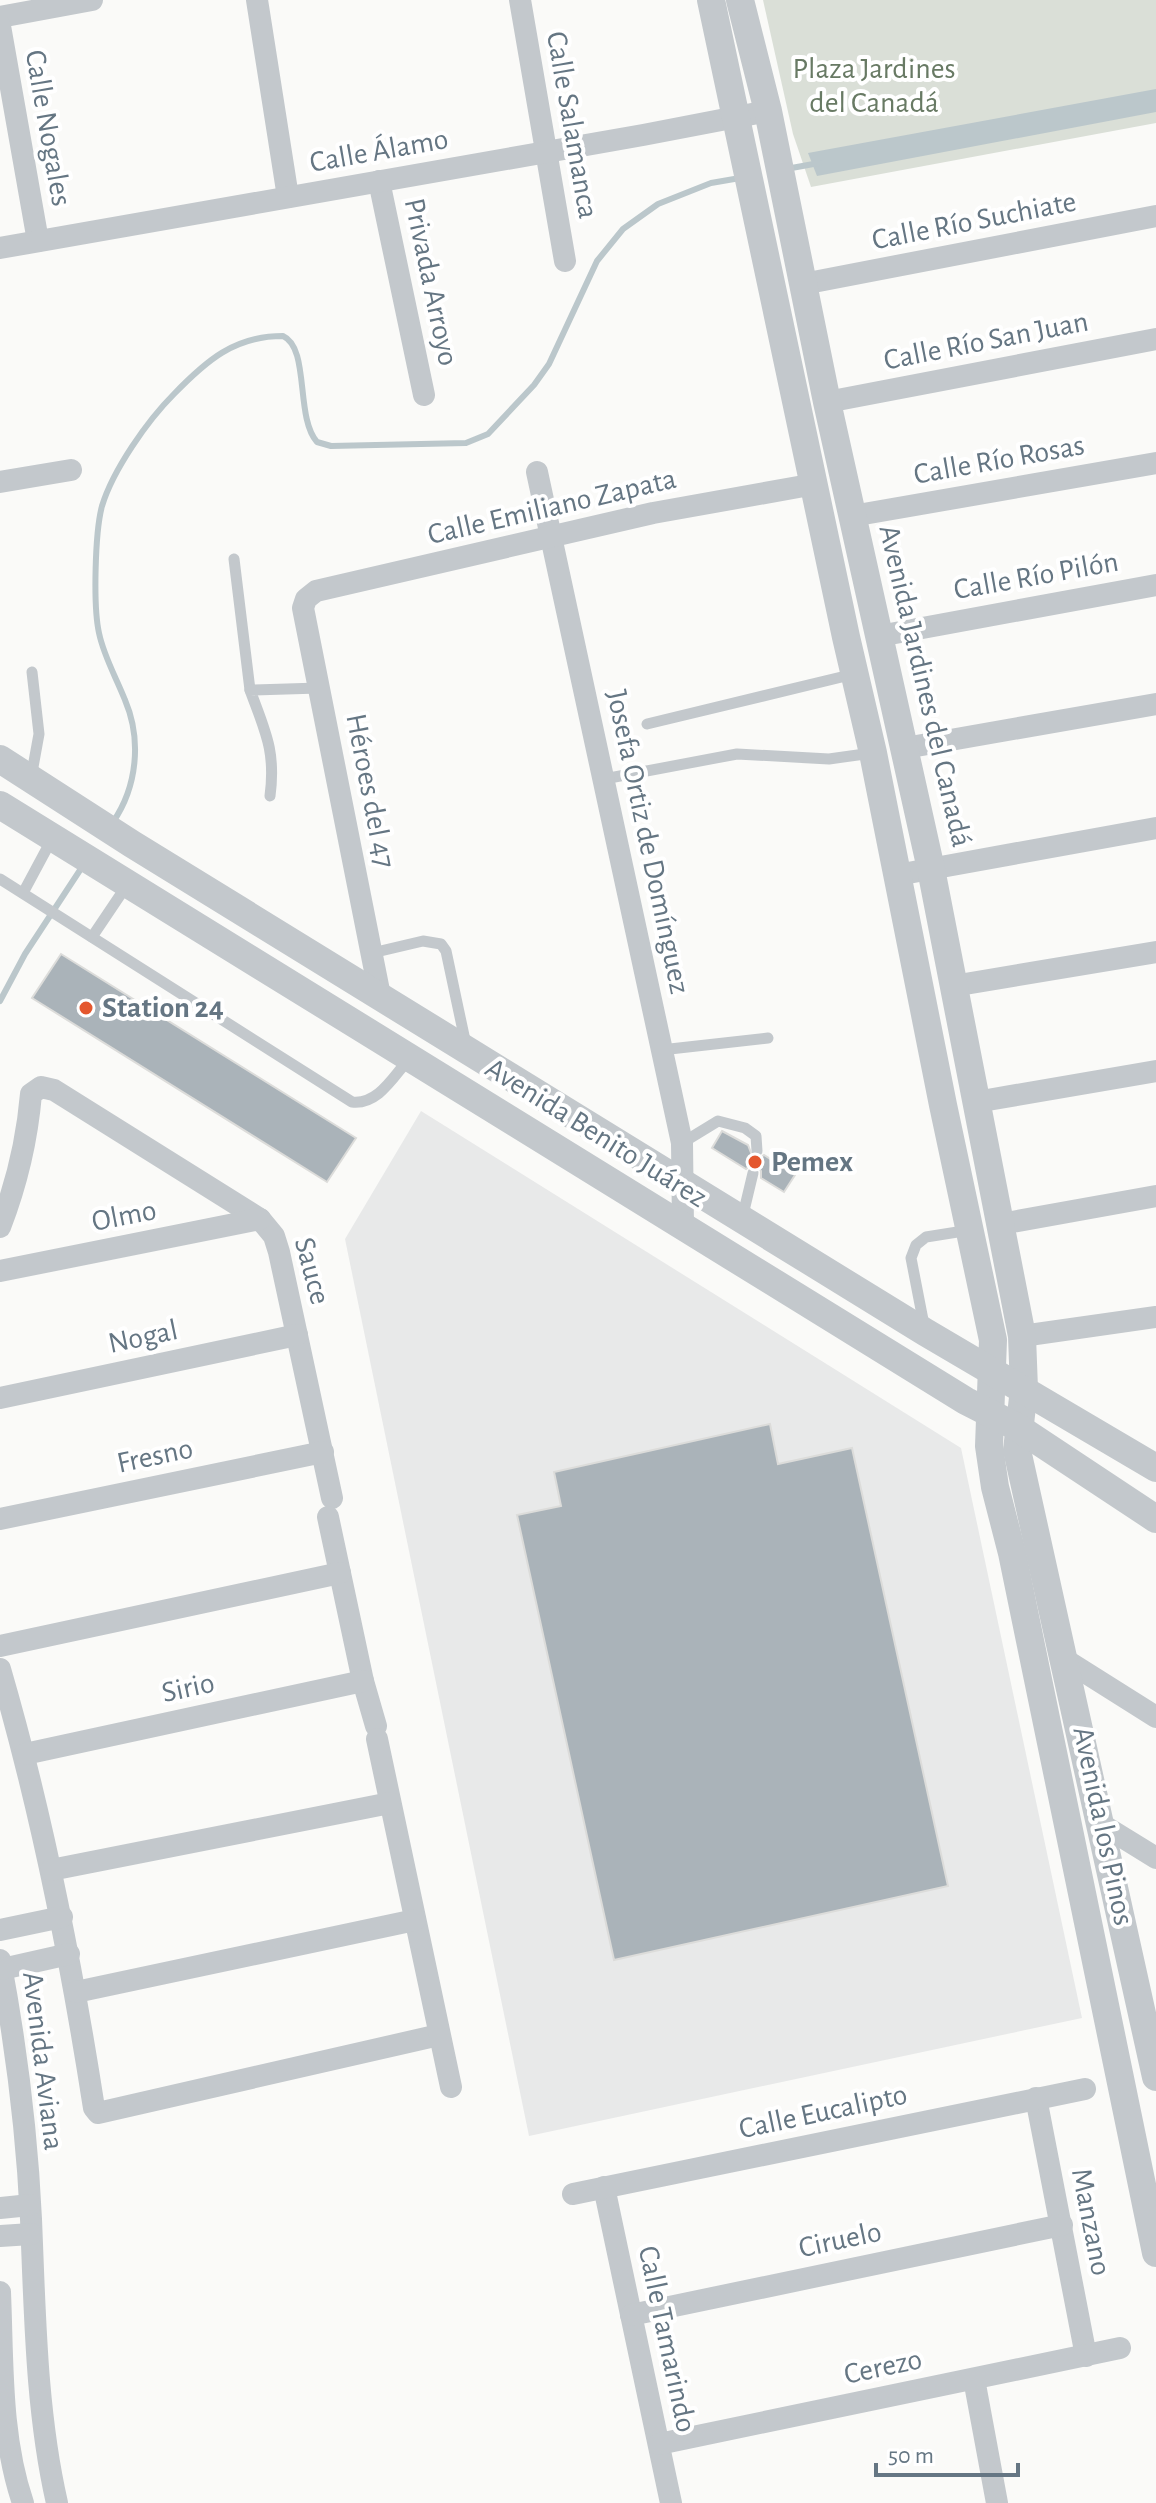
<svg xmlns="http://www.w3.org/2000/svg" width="1156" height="2503" font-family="'Alegreya Sans',sans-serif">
	<rect width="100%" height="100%" fill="#fafaf8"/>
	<polygon fill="#e8e9e9" points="421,1111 961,1448 1082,2018 529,2136 345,1239"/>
	<polygon fill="#dadfd7" points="763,0 1156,0 1156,123 811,187 793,134"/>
	<polygon fill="#bbc7cb" points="1156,89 1156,112 817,176 808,153"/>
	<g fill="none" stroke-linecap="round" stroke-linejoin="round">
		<g stroke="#bbc7cb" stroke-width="6">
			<polyline points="786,169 819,163"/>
			<path d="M113 822C137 787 142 740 125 700 116 677 104 657 99 633 93 606 95 532 102 506 113 470 147 421 174 394 206 361 234 336 283 336 310 348 295 417 317 442L331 446 466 443 488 434 534 385 549 364 597 261 623 229 658 204 711 183 740 178"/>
			<polyline points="0,1001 25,954 84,864"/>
		</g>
	</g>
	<g fill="#aab3b9" stroke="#dcdcda" stroke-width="2">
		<polygon points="61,954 356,1138 327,1182 32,998"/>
		<polygon points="722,1131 748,1145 753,1158 758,1159 764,1155 795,1175 784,1192 761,1178 761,1171 758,1166 751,1165 746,1169 712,1148"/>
		<polygon points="770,1424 778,1464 852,1448 948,1886 614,1960 517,1515 561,1506 554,1472"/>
	</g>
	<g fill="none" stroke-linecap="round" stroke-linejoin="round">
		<g stroke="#c3c8cc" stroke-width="11">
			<polyline points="234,559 250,690"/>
			<polyline points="647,724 854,674"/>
			<polyline points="31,778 39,734 32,672"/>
			<polyline points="604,779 737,754 829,759 872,753"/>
			<path d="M270 796C276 751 265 731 250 690L319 688"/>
			<path d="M0 879 352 1102C378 1105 393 1077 409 1059"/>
			<polyline points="23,893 53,837"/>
			<polyline points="92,937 127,885"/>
			<polyline points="372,953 423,941 441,944 446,951 466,1045"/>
			<polyline points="661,1050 768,1038"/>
			<polyline points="682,1143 718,1121 745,1128 756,1136 757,1151"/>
			<polyline points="742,1219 753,1173"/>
			<polyline points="924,1325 911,1258 916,1245 926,1237 970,1230"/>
		</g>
		<g stroke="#c3c8cc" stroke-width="22">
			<polyline points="257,0 288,197"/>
			<polyline points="520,0 565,261"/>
			<polyline points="0,17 92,0"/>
			<polyline points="0,26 38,241"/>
			<polyline points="379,181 424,395"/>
			<polyline points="0,248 643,135 768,111"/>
			<polyline points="803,284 1156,216"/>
			<polyline points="827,402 1156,339"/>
			<polyline points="537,472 682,1143 683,1227"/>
			<polyline points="0,482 71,470"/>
			<polyline points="852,516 1156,463"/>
			<polyline points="879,636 1156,585"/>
			<polyline points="905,748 1156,704"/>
			<polyline points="897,875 1156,828"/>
			<polyline points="953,986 1156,952"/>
			<polyline points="380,996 303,608 306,599 316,591 653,513 815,484"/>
			<polyline points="976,1102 1156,1071"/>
			<polyline points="1001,1224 1156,1196"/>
			<path d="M0 1227C17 1183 27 1141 31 1094L41 1087 54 1090 260 1219 274 1236 279 1252 332 1498"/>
			<polyline points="0,1271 260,1219"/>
			<polyline points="1022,1336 1156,1317"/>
			<polyline points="0,1398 297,1335"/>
			<polyline points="328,1517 363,1681 376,1726"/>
			<polyline points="0,1519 323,1452"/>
			<polyline points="0,1646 340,1573"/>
			<polyline points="1064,1659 1156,1717"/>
			<path d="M0 1669C42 1813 71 1960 94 2108L98 2113 439 2035"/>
			<polyline points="377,1739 451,2087"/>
			<polyline points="25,1754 363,1681"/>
			<polyline points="1101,1824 1156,1858"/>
			<polyline points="51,1870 390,1803"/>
			<polyline points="0,1930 62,1917"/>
			<path d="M0 1960C16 2045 27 2134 31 2219 35 2314 36 2411 57 2503"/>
			<polyline points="2,1969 69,1954"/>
			<polyline points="76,1992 415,1920"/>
			<polyline points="1036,2098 1086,2356"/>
			<polyline points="604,2187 671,2503"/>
			<polyline points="573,2194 1085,2089"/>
			<polyline points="0,2208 30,2205"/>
			<polyline points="0,2236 31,2234"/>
			<path d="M0 2292C3 2362 0 2436 23 2503"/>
			<polyline points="631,2315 1062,2225"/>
			<polyline points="974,2379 997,2503"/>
			<polyline points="659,2444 1120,2348"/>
		</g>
		<g stroke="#c3c8cc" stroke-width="28">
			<polyline points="711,0 846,637 873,753 943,1105 993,1340 989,1446 995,1487 1012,1553 1156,2253"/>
			<polyline points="740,0 768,111 827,402 931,869 1022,1336 1024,1389 1017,1450 1156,2077"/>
			<polyline points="0,759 132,844 925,1332 1156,1468"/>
			<polyline points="0,805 966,1401 1017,1427 1156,1519"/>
		</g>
	</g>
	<g fill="#e4572e" stroke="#fff" stroke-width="3">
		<circle cx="86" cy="1008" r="8"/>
		<circle cx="755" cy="1162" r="8"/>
	</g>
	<g text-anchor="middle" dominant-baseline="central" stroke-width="8" stroke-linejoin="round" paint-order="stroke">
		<g font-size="30" fill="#687a64" stroke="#fff">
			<text x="874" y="69">Plaza Jardines<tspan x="874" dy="34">del Canadá</tspan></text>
		</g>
		<g font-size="30" fill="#657683" stroke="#fff">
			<text transform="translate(572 125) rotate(80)">Calle Salamanca</text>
			<text transform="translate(48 128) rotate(80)">Calle Nogales</text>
			<text transform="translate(379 151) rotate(-10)">Calle Álamo</text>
			<text transform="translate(974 221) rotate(-11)">Calle Río Suchiate</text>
			<text transform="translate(431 282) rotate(78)">Privada Arroyo</text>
			<text transform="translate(986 341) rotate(-11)">Calle Río San Juan</text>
			<text transform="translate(999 460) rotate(-10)">Calle Río Rosas</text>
			<text transform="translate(552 507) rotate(-13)">Calle Emiliano Zapata</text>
			<text transform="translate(1036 576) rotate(-10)">Calle Río Pilón</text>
			<text transform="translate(925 686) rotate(77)">Avenida Jardines del Canadá</text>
			<text transform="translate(370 791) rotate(79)">Héroes del 47</text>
			<text transform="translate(648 842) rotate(78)">Josefa Ortiz de Domínguez</text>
			<text transform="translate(596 1133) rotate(32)">Avenida Benito Juárez</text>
			<text transform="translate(124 1216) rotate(-11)">Olmo</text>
			<text transform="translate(312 1271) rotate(75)">Sauce</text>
			<text transform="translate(143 1337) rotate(-12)">Nogal</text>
			<text transform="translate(155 1456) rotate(-12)">Fresno</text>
			<text transform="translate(188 1688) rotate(-12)">Sirio</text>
			<text transform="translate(1103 1826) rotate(78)">Avenida los Pinos</text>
			<text transform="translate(43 2061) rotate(83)">Avenida Aviana</text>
			<text transform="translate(823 2112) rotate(-12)">Calle Eucalipto</text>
			<text transform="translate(1091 2222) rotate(79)">Manzano</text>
			<text transform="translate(840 2240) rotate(-12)">Ciruelo</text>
			<text transform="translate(667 2339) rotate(78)">Calle Tamarindo</text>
			<text transform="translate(883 2367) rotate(-12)">Cerezo</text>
		</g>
		<g font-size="30" font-weight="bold" fill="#657683" stroke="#fff" text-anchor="start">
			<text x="102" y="1008">Station 24</text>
			<text x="771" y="1162">Pemex</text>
		</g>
	</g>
	<path d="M876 2463v12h142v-12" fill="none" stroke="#657683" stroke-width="4"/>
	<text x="888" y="2463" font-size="24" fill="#657683" stroke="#ffffff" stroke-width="6" paint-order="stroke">50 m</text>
</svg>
